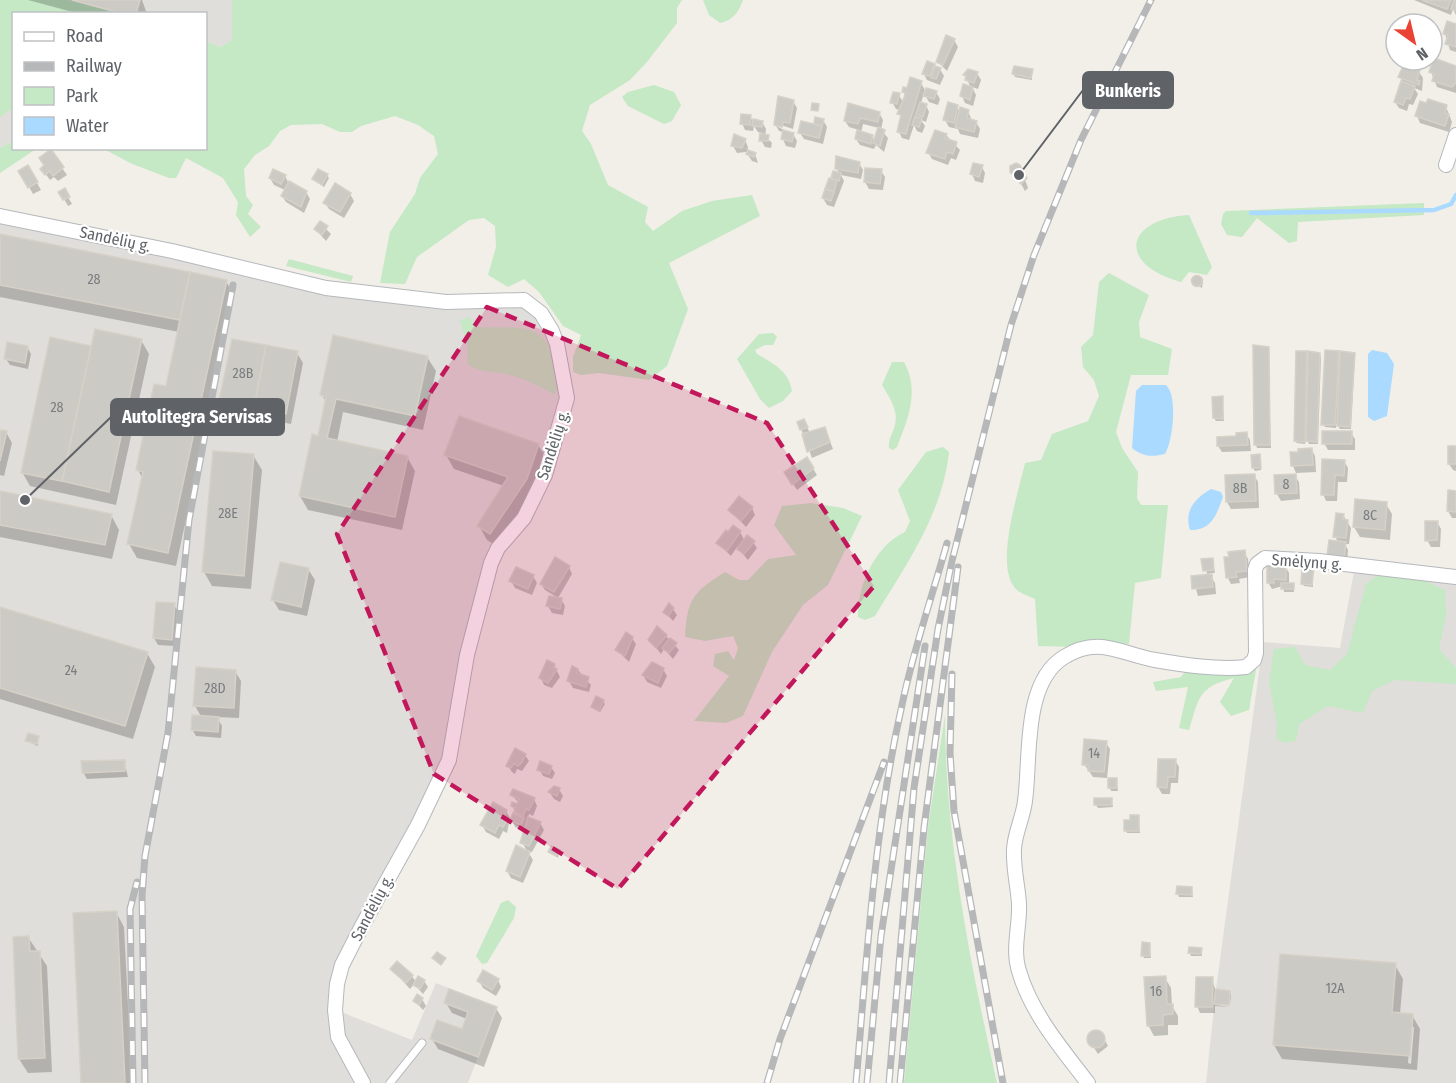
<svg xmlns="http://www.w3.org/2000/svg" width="1456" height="1083" font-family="'Fira Sans Condensed',sans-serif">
	<rect width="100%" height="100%" fill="#f1efe8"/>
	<g fill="#e0deda">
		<polygon points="0,0 232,0 232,40 221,47 206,41 206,14 14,14 13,141 0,148"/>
		<polygon points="0,215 326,288 524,300 541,313 566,386 545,475 498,548 451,752 342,965 336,1010 412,1040 436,983 497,1007 468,1083 0,1083"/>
		<polygon points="1355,566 1456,577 1456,1083 1206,1083 1216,989 1263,642 1340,648"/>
	</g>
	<g fill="#c5e8c5">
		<polygon points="0,0 67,0 118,13 14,14 13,108 0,117"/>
		<polygon points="232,0 682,0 677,8 677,23 647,62 630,80 590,105 582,131 591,144 608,185 648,207 645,222 653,231 682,211 712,201 752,195 760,216 669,263 688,309 667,366 649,380 599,373 581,375 573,372 573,357 581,335 563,326 539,292 524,279 508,287 488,275 496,247 495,226 484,218 469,220 417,257 405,284 380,283 390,232 415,194 420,178 438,154 434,136 418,125 395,116 361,126 352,132 340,132 322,124 291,125 280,131 269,146 255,155 244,169 246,196 253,205 248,214 261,227 250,237 236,215 238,202 223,178 186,158 176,178 169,178 130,163 104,149 206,148 206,41 221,47 232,40"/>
		<path d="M703 0H743C738 13 733 20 720 23L709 15Z"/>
		<polygon points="654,85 674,92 681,105 672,121 664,124 628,106 622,97 628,92"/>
		<polygon points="13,141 14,148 36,149 0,173 0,148"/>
		<polygon points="1424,203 1424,215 1298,222 1297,241 1289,243 1257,218 1242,237 1227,235 1221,224 1223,214 1226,211"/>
		<path d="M1189 215 1212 267 1207 275 1189 272 1181 282C1116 264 1125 219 1189 215Z"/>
		<polygon points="289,259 353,276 351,282 286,266"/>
		<path d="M1109 273 1149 295 1139 322 1140 337 1172 349 1168 375H1131L1116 432 1122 448 1138 472 1137 498 1141 505H1168L1161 578 1135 583 1129 644 1100 642 1075 647 1038 646 1035 599C1030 597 1023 594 1018 591 992 570 1019 491 1025 463L1041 460 1052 434 1088 421 1099 396 1094 380 1083 367 1081 347 1093 335 1099 282Z"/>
		<path d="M469 317 477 327C512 329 547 319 554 363 556 374 560 385 555 395 541 387 526 379 510 375 495 371 480 373 467 364L468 349 460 320Z"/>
		<path d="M773 333 777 337 773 345H765L755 350 757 354C774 364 789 371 792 391L783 401 769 408 760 399 737 359 759 334Z"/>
		<path d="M892 362H904C920 391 908 419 897 447L893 450 889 448C888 439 893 433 895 425 899 410 889 397 882 385Z"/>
		<path d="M943 447 949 452C942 515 907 563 875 616L865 620 858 617C857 585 876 545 905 532L910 521 898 490 926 452Z"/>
		<path d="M811 503 843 508 862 516 828 585 803 605 772 652 743 716 726 723 694 721 729 676 713 666 715 654 728 651 734 660 738 648 733 636 705 641 685 637C687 599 693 592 725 572L739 580H748L768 559 796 555 774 525 782 506Z"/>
		<polygon points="1378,575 1423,580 1445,590 1446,614 1439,649 1456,668 1456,684 1395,680 1372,691 1363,713 1328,706 1299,724 1296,741 1284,743 1276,738 1277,724 1269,682 1274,649 1295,647 1305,665 1330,670 1347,654 1366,584"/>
		<path d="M1259 653 1249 710 1231 716 1220 702 1234 678C1198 687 1199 697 1189 730L1179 728 1188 687 1156 691 1153 682 1181 677 1193 660 1247 661Z"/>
		<path d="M945 715C945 838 970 963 997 1083H904L928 827Z"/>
		<polygon points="508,900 516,907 514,918 487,963 482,964 476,956 501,903"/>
	</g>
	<g fill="#aadaff">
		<polygon points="1372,350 1387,353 1394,364 1387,416 1374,421 1368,417 1368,354"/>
		<path d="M1142 385H1166C1178 396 1173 440 1165 454 1152 457 1143 457 1132 448L1136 391Z"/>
		<path d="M1211 489 1221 492 1223 497C1217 513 1212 531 1190 530 1184 511 1194 499 1211 489Z"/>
	</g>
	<g fill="#0003" fill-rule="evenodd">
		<polygon points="28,0 142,0 147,14 80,14"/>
		<polygon points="1414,0 1456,0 1456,15 1453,9 1451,15"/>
		<polygon points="1456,25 1456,52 1450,50 1445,34"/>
		<polygon points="1432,28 1438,36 1433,52 1432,51"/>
		<polygon points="954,40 958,47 947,71 938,62"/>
		<polygon points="928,63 940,69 944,76 940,85 927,80 924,74"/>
		<polygon points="1456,67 1456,93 1437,87 1431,72"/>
		<polygon points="1032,71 1032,80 1015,77 1014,74"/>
		<polygon points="1419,72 1423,78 1422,91 1414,88 1418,94 1413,105 1409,104 1407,111 1399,108 1395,102 1403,82 1400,77"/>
		<polygon points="977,73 981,80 978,89 972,87 976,95 973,106 965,103 962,96 971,88 965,75"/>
		<polygon points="921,83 926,92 936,92 940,99 938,105 929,102 924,93 921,103 926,105 929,112 926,122 921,120 925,126 922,133 917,131 914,125 909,140 902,138 899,132 902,119 900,110 896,109 892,102 899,95 904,104 906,97 903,92"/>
		<polygon points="793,101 797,108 793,129 778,124 778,127 793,134 797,141 795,148 786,146 783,139 784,132 779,131 775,124"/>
		<polygon points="957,107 960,112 968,111 972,121 976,122 980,129 978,138 960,134 958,129 949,127 945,120"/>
		<polygon points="1446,107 1452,122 1449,132 1420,123 1417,116"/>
		<path d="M879 113 883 120 881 130 888 138 884 152 876 145 874 149 860 145 856 139 859 130 849 127 845 121ZM863 124 879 128 875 141 872 136 861 133Z"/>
		<polygon points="750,117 753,121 762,122 766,129 765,136 772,143 771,148 765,147 761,140 762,133 758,132 754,126 753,131 745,130 742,123"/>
		<polygon points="816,119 823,120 827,127 823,144 804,139 800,133 815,126"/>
		<polygon points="946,135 960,150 956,160 951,158 948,165 932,159 928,152"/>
		<polygon points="745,140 748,147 747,151 755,154 758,163 752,161 746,152 737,153 733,146"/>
		<polygon points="50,151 67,175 58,181 54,177 50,180 42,169"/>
		<polygon points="859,163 863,170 861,179 841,175 844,181 834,207 827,205 823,198 834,173 840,174 836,168"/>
		<polygon points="28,167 41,190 33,194 20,171"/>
		<polygon points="982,167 985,173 983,183 975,181 972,174"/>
		<polygon points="1012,167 1023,174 1028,188 1025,191"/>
		<polygon points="881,171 885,177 883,190 869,189 865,182"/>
		<polygon points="327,175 329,178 324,187 314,179"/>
		<polygon points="285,176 288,182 306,192 310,199 304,213 286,202 282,196 285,190 274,185 270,178"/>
		<polygon points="64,190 72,204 68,206 60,192"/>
		<polygon points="350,194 354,201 344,218 329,209 325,203"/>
		<polygon points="320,223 331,234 326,241 315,229"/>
		<polygon points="0,236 226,281 234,296 176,566 137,558 129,544 143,479 138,470 167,388 179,332 0,297"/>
		<polygon points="1195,277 1203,282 1202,288 1194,283"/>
		<polygon points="51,339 93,347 141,340 149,354 116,505 30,486 22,472"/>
		<polygon points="27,347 31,354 28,369 10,365 6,359"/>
		<polygon points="1268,348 1271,448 1257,448 1256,445"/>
		<polygon points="1297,352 1319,354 1321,357 1318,444 1309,444 1306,438 1305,444 1297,443 1295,441"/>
		<polygon points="1338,352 1341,358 1354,354 1355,357 1351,429 1340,429 1336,423 1336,428 1325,427 1323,424"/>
		<polygon points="297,353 303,363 291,424 227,411 221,401"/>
		<polygon points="427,357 436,371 423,430 343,412 337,442 407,457 415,471 402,530 308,510 300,496 327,403 322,395"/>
		<polygon points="1222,398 1224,421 1216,421 1214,418"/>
		<polygon points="799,423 807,427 810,433 825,429 833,449 812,458"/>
		<polygon points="0,431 6,432 12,443 4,476 0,475"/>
		<polygon points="1351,433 1355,439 1355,450 1328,450 1324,443"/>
		<polygon points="1246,434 1250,440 1251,451 1222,452 1218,446"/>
		<polygon points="538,445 547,459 535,493 498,547 487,540 479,526 504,486 454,469 446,455"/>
		<polygon points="1456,448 1456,471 1453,470 1449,464"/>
		<polygon points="1312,450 1315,456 1316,472 1296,473 1293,466 1292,454"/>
		<polygon points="253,455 262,470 251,589 212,586 204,572"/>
		<polygon points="1259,456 1261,470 1255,471 1253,468"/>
		<polygon points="807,459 817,475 797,490 786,473"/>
		<polygon points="1344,461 1348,468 1347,482 1338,482 1337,501 1326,501 1323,494"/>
		<polygon points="1254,475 1258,482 1259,508 1231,509 1227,502"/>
		<polygon points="1295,476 1299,482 1300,499 1281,501 1277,494 1276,477"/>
		<polygon points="1456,492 1456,518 1452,518 1448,511"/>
		<polygon points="0,493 111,515 119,530 112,559 0,537"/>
		<polygon points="1386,504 1392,514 1390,540 1360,537 1354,527"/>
		<polygon points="752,508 755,515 746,527 730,510"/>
		<polygon points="1343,515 1351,528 1349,544 1345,544 1348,550 1347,564 1333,562 1338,542 1335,536"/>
		<polygon points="1437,522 1441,529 1440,547 1431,547 1427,540"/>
		<polygon points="740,532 745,541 753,542 757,548 748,560 737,547 731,556 718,543 729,534"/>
		<polygon points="1244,552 1248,559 1250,577 1239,579 1240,583 1231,584 1228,578 1230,558"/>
		<polygon points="1212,560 1215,573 1209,573 1215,583 1216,594 1198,596 1193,578 1208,576 1203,561"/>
		<polygon points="1285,566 1289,573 1289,584 1293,584 1294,592 1284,592 1283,586 1272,589 1268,582"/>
		<polygon points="569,567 572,574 558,598 545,590 541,584"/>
		<polygon points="1313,568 1313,587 1304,586 1302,583"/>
		<polygon points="308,569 315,580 307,616 279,610 273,600"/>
		<polygon points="533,576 537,583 532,595 515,588 511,581"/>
		<polygon points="561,599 565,606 563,615 552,613 548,606"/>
		<polygon points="174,605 178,611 175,646 158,645 154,638"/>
		<polygon points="0,609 147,653 155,667 133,739 0,699"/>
		<polygon points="673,609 677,615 673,621 665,612"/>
		<polygon points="666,636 679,650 673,659 664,649 661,654 650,640"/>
		<polygon points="632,638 636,644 629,662 617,650"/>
		<polygon points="554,665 560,677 552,688 544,685 541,678"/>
		<polygon points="663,669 667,676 661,688 647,682 643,675 646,670"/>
		<polygon points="578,670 591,685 589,692 573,688 569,681"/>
		<polygon points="235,671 241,681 239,718 217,717 222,726 221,738 196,736 192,729 202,718 195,706"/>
		<polygon points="603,701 605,704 600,712 594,709 593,707"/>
		<polygon points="38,737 38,746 27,741"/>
		<polygon points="1106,743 1110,749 1107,778 1093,777 1084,764"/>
		<polygon points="525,755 529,761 522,771 517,769 515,774 512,772 508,766"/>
		<polygon points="1175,760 1179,767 1178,783 1171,783 1170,794 1162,794 1158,787"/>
		<polygon points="124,761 128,777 87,779 83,772"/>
		<polygon points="551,767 555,773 552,779 543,776 539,769"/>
		<polygon points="1116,779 1118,791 1111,791 1110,788"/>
		<polygon points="559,789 563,796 560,802 554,799 550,793"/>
		<polygon points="512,795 534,799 537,806 533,816 529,814 528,818 540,823 544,830 532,852 527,850 533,860 523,883 511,878 507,871 528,853 522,842 525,831 515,827 512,820 519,817 512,806 518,806 519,803"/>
		<polygon points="1111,800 1113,807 1098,808 1096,805"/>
		<polygon points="506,811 510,818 507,833 503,831 499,839 486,832 482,825"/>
		<polygon points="1138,816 1140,833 1127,833 1126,830"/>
		<polygon points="559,851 558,858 550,852"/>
		<polygon points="1191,889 1193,897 1179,897 1178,894"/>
		<polygon points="116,912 124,927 132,1083 83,1083"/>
		<polygon points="28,937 47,966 52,1072 28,1073 19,1059"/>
		<polygon points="1149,944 1151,958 1144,958 1143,955"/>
		<polygon points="1201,949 1202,956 1191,956 1190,953"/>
		<path d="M1395 965 1403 979 1400 1014 1412 1015 1420 1029 1417 1070 1282 1059 1274 1045ZM1411 1027H1414L1411 1064 1408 1063Z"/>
		<polygon points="392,969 412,976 416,982 424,981 428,987 423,994 414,984 410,989"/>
		<polygon points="1165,978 1171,988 1172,1006 1178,1016 1178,1025 1168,1025 1168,1035 1154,1036 1148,1025"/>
		<polygon points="1212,979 1216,991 1229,992 1231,995 1230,1003 1215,1002 1215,1005 1230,1007 1215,1006 1215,1013 1200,1013 1197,1006"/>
		<polygon points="498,980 501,987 496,996 483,988 479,981"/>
		<polygon points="422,999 426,1006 423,1010 415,1001"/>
		<polygon points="446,1003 496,1008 502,1018 484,1067 438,1049 432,1039 463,1031 467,1019 452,1013"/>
		<polygon points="1096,1032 1102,1035 1108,1046 1098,1054 1089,1040 1090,1035"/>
	</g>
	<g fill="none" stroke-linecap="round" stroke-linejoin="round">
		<polyline stroke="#aadaff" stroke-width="4.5" points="1251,213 1434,210 1451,204 1456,195"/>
	</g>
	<g fill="#cccac5" stroke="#d6d1c6" stroke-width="1.5">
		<polygon points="72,0 140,0 136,14 124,14"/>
		<polygon points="1422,0 1451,0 1447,9"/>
		<polygon points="1454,0 1456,0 1456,11 1451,9"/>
		<polygon points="1447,21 1456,24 1456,47 1445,44 1448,35 1443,34"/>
		<polygon points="946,35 955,39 943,65 936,62"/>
		<polygon points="1434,58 1456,66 1456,83 1452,87 1432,81 1434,74 1429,72"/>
		<polygon points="927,61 935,64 930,76 922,74"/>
		<polygon points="1404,64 1420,70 1417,80 1420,81 1419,85 1398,77"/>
		<polygon points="935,66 941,68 936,79 931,78"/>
		<polygon points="1014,66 1033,69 1031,78 1012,74"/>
		<polygon points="968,69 978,72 974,83 965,80 966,76 963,75"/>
		<polygon points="910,77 922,81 906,134 897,132 901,115 897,114 906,93 902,92 903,87 907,88"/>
		<polygon points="1401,81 1415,86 1410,99 1406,98 1403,105 1394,102"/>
		<polygon points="963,84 973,87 970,100 960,96"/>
		<polygon points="926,88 937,91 934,99 923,96"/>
		<polygon points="893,92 900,93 897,104 890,103"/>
		<polygon points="778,96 794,100 790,123 783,122 782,127 774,125"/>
		<polygon points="1428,99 1447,105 1445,113 1449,114 1445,126 1415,116 1420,101 1426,103"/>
		<polygon points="920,102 927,104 923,117 916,114"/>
		<polygon points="948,102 958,105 954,123 943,120"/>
		<polygon points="812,103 819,104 818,111 811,110"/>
		<polygon points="848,103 880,112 878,122 860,118 858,124 844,121"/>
		<polygon points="960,107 969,110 967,118 977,121 974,132 955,127"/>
		<polygon points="741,114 751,115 750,125 740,124"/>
		<polygon points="915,116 922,119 919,127 912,125"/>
		<polygon points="815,117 824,119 822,126 814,124"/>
		<polygon points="753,119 763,121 762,127 752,126"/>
		<polygon points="801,121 822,126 819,138 798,133"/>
		<polygon points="878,127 885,130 880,146 873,143"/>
		<polygon points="783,130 794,133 792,142 781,139"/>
		<polygon points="857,130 873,135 871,144 855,139"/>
		<polygon points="935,130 947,134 945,138 957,142 953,154 947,152 945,159 926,153"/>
		<polygon points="760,133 769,135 768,141 759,141"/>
		<polygon points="734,134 746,139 742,148 731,146"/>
		<polygon points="51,149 64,167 53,176 50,171 45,175 40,169 44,165 39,158"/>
		<polygon points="748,150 756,153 754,157 746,154"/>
		<polygon points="836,156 860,162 858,173 835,169"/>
		<polygon points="973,163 983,165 979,177 970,174"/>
		<polygon points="1016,163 1020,165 1027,178 1021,184 1010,172 1010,166"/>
		<polygon points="28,165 38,182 28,188 18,171"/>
		<polygon points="865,168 882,169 880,184 864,182"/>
		<polygon points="273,169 286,175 281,184 269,178"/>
		<polygon points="318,169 328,174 322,185 312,179"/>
		<polygon points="833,171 841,173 839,181 831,178"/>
		<polygon points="829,178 837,180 834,192 825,189"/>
		<polygon points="289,181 307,191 301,207 281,196"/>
		<polygon points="335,183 351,193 340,212 323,203"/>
		<polygon points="65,188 70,197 63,200 58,192"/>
		<polygon points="825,189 834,192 831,201 822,198"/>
		<polygon points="320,221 328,226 322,235 314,229"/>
		<polygon points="0,234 190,272 180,320 0,285"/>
		<polygon points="190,272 227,280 168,553 127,544 143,472 136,470 154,384 166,386"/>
		<circle cx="1197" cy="281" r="5.5"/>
		<polygon points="95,329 142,339 109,492 62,481"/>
		<polygon points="333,335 428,356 415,416 336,399 327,438 408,456 395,517 299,496 312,434 318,436 326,397 320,395"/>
		<polygon points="50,337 91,346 62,481 21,473"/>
		<polygon points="232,339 266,345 254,408 219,401"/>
		<polygon points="7,342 28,346 25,363 4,359"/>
		<polygon points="266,345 298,351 286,414 254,408"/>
		<polygon points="1253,345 1269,347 1270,445 1254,445"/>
		<polygon points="1325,350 1339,351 1335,425 1321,425"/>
		<polygon points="1296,351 1307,351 1305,442 1294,441"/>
		<polygon points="1308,351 1320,353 1317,442 1306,441"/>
		<polygon points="1340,351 1355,353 1350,427 1337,426"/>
		<polygon points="1223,396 1223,419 1213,418 1212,397"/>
		<polygon points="459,416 539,444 527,479 490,534 477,526 508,477 444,455"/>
		<polygon points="804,419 808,427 800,430 797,422"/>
		<polygon points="825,427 830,442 807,452 802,434"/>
		<polygon points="0,430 7,431 0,461"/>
		<rect x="1322" y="431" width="30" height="13"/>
		<polygon points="1247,432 1248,445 1217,446 1217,437 1236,436 1236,433"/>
		<rect x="1448" y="446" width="8" height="18"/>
		<polygon points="1312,448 1313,465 1291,466 1290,452 1298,452 1298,449"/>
		<polygon points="213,451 254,454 244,576 202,572"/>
		<polygon points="1260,454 1261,468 1252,468 1251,455"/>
		<polygon points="807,457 814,468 792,485 784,472"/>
		<polygon points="1322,459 1345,460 1344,476 1335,475 1334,495 1321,495"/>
		<polygon points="1255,474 1256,501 1226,502 1225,475"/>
		<polygon points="1296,474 1297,493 1275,494 1274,475"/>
		<polygon points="1448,490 1456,491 1456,512 1447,511"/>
		<polygon points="0,491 112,514 105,545 0,525"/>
		<polygon points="739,496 753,507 741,521 728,510"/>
		<polygon points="1355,499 1387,502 1385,530 1353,527"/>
		<polygon points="1336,513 1344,514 1343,519 1348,520 1346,538 1333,537"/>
		<polygon points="1425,521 1438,521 1437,540 1425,541"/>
		<polygon points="733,525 741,531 727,551 716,543 726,530 728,532"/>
		<polygon points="747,535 755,541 744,554 737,549"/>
		<polygon points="1329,540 1346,542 1344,558 1327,556"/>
		<polygon points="1245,550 1247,571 1236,572 1237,577 1226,578 1224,557 1229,557 1228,552"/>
		<polygon points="555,557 570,566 554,592 540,584"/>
		<polygon points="1213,558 1214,570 1203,571 1201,559"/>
		<polygon points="280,562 309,568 301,607 271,600"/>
		<polygon points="1267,564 1286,565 1286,580 1274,579 1274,583 1267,583"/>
		<polygon points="1302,566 1314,567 1312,585 1301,584"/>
		<polygon points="516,567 534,575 528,589 509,581"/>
		<polygon points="1212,574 1213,587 1192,589 1191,576"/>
		<rect x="1281" y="583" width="13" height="6"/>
		<polygon points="549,596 562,598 560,609 546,606"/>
		<polygon points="156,602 175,603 172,640 153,638"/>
		<polygon points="669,603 674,608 668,616 663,612"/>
		<polygon points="0,607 148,652 125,726 0,688"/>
		<polygon points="657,626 667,635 656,648 648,640"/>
		<polygon points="626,632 633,637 625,656 615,650"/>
		<polygon points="670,638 677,643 669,653 662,648"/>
		<polygon points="547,660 555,664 554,668 557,669 548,683 539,678"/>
		<polygon points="652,662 664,668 658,683 642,675"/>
		<polygon points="572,666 578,669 577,673 589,677 586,687 567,681"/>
		<polygon points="196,667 236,670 234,708 193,706"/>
		<polygon points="596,696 604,700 599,711 591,707"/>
		<polygon points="192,715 219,717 218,732 191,730"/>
		<polygon points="28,733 39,736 37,744 25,741"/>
		<polygon points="1084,739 1107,741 1104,772 1088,771 1088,765 1082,765"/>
		<polygon points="515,748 526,754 522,762 518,766 514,763 511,768 506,766"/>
		<polygon points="1158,759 1176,759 1175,777 1168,777 1167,788 1157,787"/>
		<polygon points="125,760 125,771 82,773 81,761"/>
		<polygon points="540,761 552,766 549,774 537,770"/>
		<rect x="1108" y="778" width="9" height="10"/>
		<polygon points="554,786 560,788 557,796 548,792"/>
		<polygon points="513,789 535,798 529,810 526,809 523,816 514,812 516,808 511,806 512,802 517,804 519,799 510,795"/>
		<rect x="1094" y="798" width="18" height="7"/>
		<polygon points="493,802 507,810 503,818 507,820 503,827 499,825 495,833 480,825"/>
		<polygon points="513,813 524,818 521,825 510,820"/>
		<polygon points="1130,815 1139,815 1139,831 1124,831 1124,820 1130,820"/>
		<polygon points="528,817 541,822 529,846 520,843"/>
		<polygon points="516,845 530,852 520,877 506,871"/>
		<polygon points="551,846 560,850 556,856 548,852"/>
		<polygon points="1177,886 1192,887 1192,895 1176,894"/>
		<polygon points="117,911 125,1083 81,1083 73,913"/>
		<polygon points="29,936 30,951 40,951 45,1058 18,1059 13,937"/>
		<polygon points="1142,942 1150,943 1150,956 1141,956"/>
		<polygon points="1189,947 1202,948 1201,954 1188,953"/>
		<polygon points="437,952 446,958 441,965 432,958"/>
		<polygon points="1280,954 1396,963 1392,1012 1413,1014 1410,1056 1273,1045"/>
		<polygon points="397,961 413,975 406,983 390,969"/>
		<polygon points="483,970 499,979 492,990 477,981"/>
		<polygon points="418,976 425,980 420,989 413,985"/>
		<polygon points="1166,976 1167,1004 1173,1004 1173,1014 1163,1015 1163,1025 1147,1026 1144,977"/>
		<polygon points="1196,977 1213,977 1212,1007 1195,1007"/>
		<polygon points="449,989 497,1007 478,1057 430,1039 437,1020 462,1029 468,1012 444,1003"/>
		<polygon points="1216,989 1230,991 1229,1005 1214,1004"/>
		<polygon points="417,994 423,998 419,1005 413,1001"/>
		<circle cx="1096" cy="1039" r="9"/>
	</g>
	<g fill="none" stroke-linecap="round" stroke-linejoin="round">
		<defs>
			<polyline id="lane" points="390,1083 422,1043"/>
			<g id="street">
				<polyline points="1446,165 1456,135"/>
				<polyline points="0,216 172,251 326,288 446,302 524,300 541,313 552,331 557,344 567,398 545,475 524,518 498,548 491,563 467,655 449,760 418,825 362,926 342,965 337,984 335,1010 338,1037 363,1083"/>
				<path d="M1088 1083C1062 1049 1031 1013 1019 971 1012 949 1020 926 1019 904 1018 886 1013 868 1014 849 1015 832 1023 818 1025 801 1031 759 1022 683 1064 657 1099 635 1121 654 1155 660 1184 665 1217 670 1246 667L1254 660 1256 653 1255 570 1257 564 1265 558 1319 561 1456 577"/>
			</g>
		</defs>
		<use href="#lane" stroke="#b5b8bc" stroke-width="9"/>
		<use href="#street" stroke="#b5b8bc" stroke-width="16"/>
		<use href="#lane" stroke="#fff" stroke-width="7"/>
		<use href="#street" stroke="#fff" stroke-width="14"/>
		<defs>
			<g id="rail">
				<polyline points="952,674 950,753 954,811 1003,1083"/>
				<polyline points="133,1083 130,909 137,882"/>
				<polyline points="145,1083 142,896 145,856 168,733 189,520 233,285"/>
				<polyline points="767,1083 780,1039 884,762"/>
				<path d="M856 1083C867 957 874 829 902 705 913 651 932 597 947 543"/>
				<polyline points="867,1083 881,936 925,646"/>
				<polyline points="889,1083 914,788 938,629 952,561 1011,325 1034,255 1081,140 1151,0"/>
				<polyline points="900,1083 924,828 958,567"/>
			</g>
		</defs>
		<use href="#rail" stroke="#b6b7b8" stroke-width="7"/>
		<use href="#rail" stroke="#fff" stroke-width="4.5" stroke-dasharray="14" stroke-linecap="butt"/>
	</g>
	<path fill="#c2185b" fill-opacity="0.2" stroke="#c2185b" stroke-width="4.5" stroke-dasharray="12 8" stroke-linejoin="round" d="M487 307 767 423 874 586 618 889 434 774 337 534Z"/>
	<g text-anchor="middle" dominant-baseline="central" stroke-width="4.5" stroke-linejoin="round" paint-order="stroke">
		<g font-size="14" fill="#7a7d7f">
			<text x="94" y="279">28</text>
			<text x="243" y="373">28B</text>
			<text x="57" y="407">28</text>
			<text x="1286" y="484">8</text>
			<text x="1240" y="488">8B</text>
			<text x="228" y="513">28E</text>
			<text x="1370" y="515">8C</text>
			<text x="71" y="670">24</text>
			<text x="215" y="688">28D</text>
			<text x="1094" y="753">14</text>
			<text x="1335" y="988">12A</text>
			<text x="1156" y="991">16</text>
		</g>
		<g font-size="16" fill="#5f6368" stroke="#fff">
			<text transform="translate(115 239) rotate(12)">Sandėlių g.</text>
			<text transform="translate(553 445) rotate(-72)">Sandėlių g.</text>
			<text transform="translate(1307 562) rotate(4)">Smėlynų g.</text>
			<text transform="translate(372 908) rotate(-62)">Sandėlių g.</text>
		</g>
	</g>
	<path fill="none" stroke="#5f6368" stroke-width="2" d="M1019 175L1083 90M25 500L111 417"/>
	<g fill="#5f6368" stroke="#fff" stroke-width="2">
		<circle cx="1019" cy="175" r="6"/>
		<circle cx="25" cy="500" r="6"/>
	</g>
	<g fill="#5f6368" stroke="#5f6368" stroke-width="2">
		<rect x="1083" y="72" width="90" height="36" rx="6"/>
		<rect x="111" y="399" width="173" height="36" rx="6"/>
	</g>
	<g font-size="18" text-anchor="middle" font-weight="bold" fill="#fff">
		<text x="1128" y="97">Bunkeris</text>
		<text x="197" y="423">Autolitegra Servisas</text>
	</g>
	<rect x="12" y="12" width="195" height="138" fill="#ffffff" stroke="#bfc1c3" stroke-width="1.5"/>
	<rect x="24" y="32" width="30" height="9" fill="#ffffff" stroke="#bfc1c3" stroke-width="1.5"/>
	<text x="66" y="42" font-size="18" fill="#5f6368">Road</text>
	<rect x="24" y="62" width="30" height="9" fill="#b6b7b8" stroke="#bfc1c3" stroke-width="1.5"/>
	<text x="66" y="72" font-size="18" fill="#5f6368">Railway</text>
	<rect x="24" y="87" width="30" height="18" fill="#c5e8c5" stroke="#bfc1c3" stroke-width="1.5"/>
	<text x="66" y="102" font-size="18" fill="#5f6368">Park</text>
	<rect x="24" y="117" width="30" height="18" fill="#aadaff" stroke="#bfc1c3" stroke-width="1.5"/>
	<text x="66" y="132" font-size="18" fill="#5f6368">Water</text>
	<g transform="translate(1414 42) rotate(146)"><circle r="28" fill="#ffffff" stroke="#bfc1c3" stroke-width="1.5"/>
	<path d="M0-4.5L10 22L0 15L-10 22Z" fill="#ea4335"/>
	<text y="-9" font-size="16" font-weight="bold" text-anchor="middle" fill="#5f6368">N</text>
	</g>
</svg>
